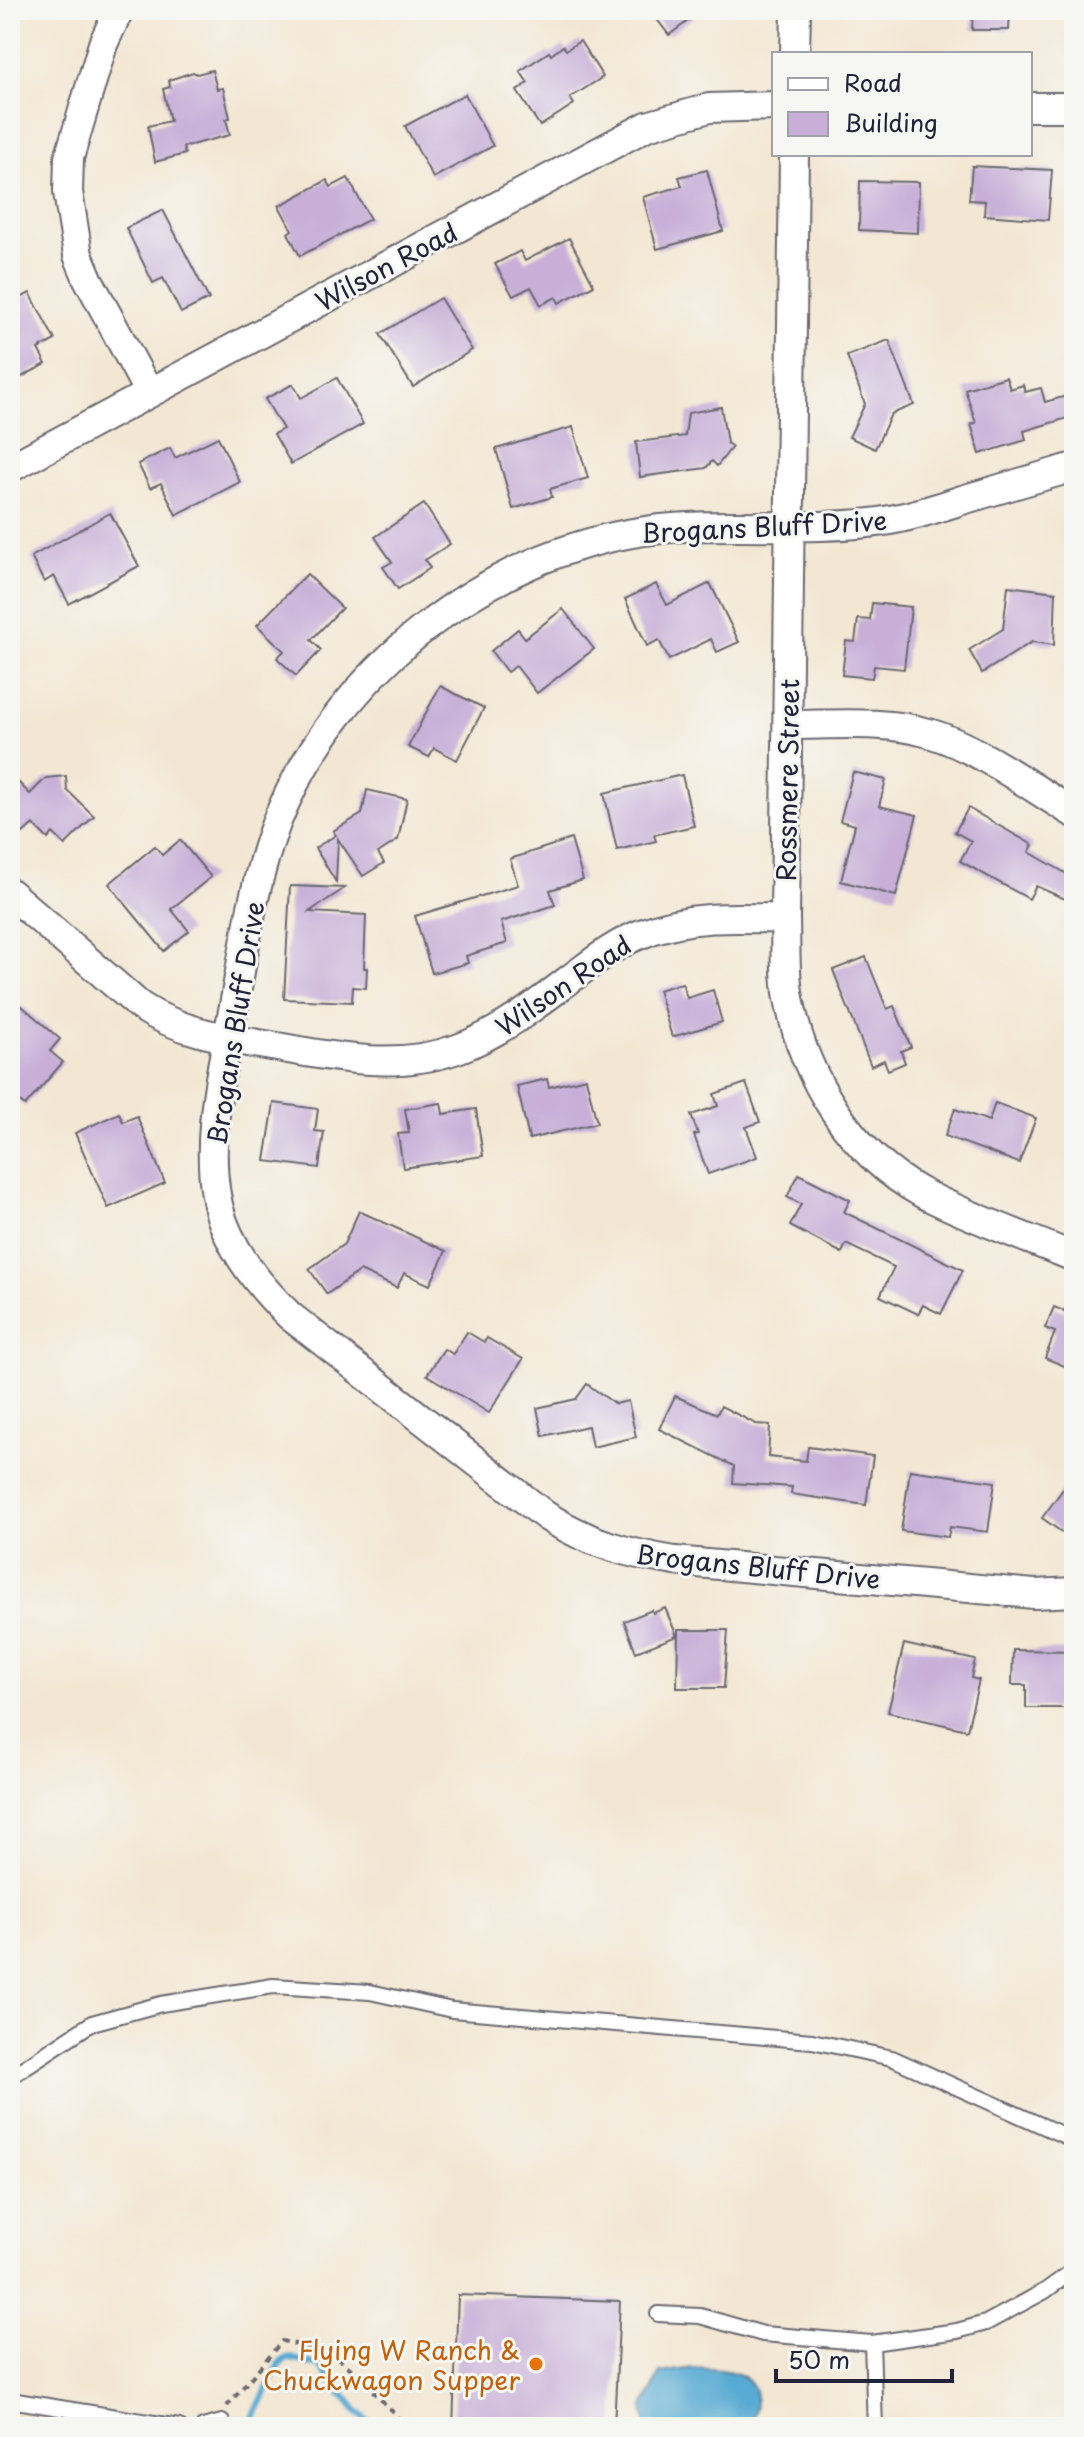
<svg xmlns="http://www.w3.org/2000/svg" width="1084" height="2437" font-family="'Playpen Sans',sans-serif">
	<rect width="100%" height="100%" fill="#f6f6f2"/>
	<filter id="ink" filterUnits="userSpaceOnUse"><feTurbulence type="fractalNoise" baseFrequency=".0125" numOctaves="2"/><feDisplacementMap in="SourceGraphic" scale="16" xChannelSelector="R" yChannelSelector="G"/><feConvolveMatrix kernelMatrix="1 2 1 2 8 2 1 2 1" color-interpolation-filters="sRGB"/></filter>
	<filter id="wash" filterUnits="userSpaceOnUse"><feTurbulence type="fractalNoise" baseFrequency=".006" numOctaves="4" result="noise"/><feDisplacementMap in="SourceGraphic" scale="32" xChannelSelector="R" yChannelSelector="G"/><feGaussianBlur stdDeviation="1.8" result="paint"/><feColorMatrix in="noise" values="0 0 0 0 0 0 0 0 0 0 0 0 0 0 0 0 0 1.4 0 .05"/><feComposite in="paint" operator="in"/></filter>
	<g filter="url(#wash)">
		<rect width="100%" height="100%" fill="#f3e7d3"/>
		<path fill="#57aad3" stroke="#3c6687" stroke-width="2" d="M693 2368C730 2370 769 2370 752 2421L734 2427H646L644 2407 660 2373Z"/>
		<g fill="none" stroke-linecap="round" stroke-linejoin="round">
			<g stroke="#57aad3" stroke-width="7">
				<polyline points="10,2422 28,2427"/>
				<polyline points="249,2427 279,2364 288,2358 320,2366 355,2409 374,2427"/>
			</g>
		</g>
		<g id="blocks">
			<g fill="#c7afd8">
				<polygon points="650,10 703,10 669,35"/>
				<polygon points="973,10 1010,10 1009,30 972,30"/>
				<polygon points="580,41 603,77 570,98 574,104 540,126 517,91 528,83 520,71 549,52 551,55 563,46 566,50"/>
				<polygon points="212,70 217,89 223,88 230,118 226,119 230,135 183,147 185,154 155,162 148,126 170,121 163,89 170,87 169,80 193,72 197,74"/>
				<polygon points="465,94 493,146 433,178 405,126"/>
				<polygon points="972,166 1052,170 1048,220 984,215 985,201 969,200"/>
				<polygon points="707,170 723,231 657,249 643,197 682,186 679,177"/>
				<polygon points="348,178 370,219 300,256 288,233 292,230 279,206 327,180 331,187"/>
				<polygon points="860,181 919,182 918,233 859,230"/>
				<polygon points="163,210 209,299 181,313 163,278 153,283 126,228"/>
				<polygon points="569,238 594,285 559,303 556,297 541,305 531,287 513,296 495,264 520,251 525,261"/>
				<polygon points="30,293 55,340 38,349 46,364 10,383 10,303"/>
				<polygon points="440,298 472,350 413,387 380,334"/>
				<polygon points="889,340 914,405 891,414 875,449 849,437 865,404 847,356"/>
				<polygon points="1006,377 1010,389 1023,385 1025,392 1041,388 1045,402 1074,394 1074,416 1024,431 1026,440 980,454 971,424 976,423 965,389"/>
				<polygon points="337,378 363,424 291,464 274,434 283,429 265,399 293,384 301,398"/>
				<polygon points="721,407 727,443 732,447 717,466 712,461 706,468 640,477 636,442 685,436 688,413"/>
				<polygon points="573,427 588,478 550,489 552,497 513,509 496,449"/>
				<polygon points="218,437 240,482 176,515 161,483 150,488 138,464 170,448 175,458"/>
				<polygon points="424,504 450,544 425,560 430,568 398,589 383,567 392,562 375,537"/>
				<polygon points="110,513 139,566 69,604 54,576 44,582 31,557"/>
				<polygon points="307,574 342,608 311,640 321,650 296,676 277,658 284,651 257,625"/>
				<polygon points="710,583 739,642 717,652 711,639 669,660 659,640 647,646 625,599 656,584 667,605"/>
				<polygon points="1008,586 1056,592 1054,645 1032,642 982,673 969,650 1003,629"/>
				<polygon points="872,603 911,607 904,669 874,666 872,678 842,675 846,641 855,642 858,619 870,620"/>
				<polygon points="563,609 594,649 537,693 516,666 507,672 491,651 518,629 525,638"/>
				<polygon points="440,686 484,708 457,760 434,748 429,757 408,747"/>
				<polygon points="853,772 886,780 879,806 917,815 896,896 841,881 855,825 840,821"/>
				<polygon points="10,774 30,794 46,778 66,776 67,790 94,816 65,845 53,833 48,839 33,824 23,833 10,820"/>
				<polygon points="682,775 694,826 654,835 656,841 617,850 604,793"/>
				<polygon points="367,790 407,799 398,840 378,853 384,863 363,876 338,839 336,882 315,848 336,835 333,831 362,814"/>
				<polygon points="968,808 1033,845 1029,852 1074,878 1074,903 1036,886 1029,899 960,861 971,841 955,832"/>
				<polygon points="571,839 583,880 550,890 555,905 501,922 507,943 466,956 468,963 432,973 415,916 518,885 510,859"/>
				<polygon points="180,840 211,877 171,909 189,931 164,951 109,884 155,846 162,855"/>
				<polygon points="290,886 345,888 309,912 366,915 364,968 367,968 366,988 353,987 352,1002 284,999"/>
				<polygon points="866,957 887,1009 894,1006 911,1047 901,1051 905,1063 888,1070 884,1060 871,1066 833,970"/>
				<polygon points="682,983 687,998 713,990 722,1022 672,1037 658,990"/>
				<polygon points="22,1006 60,1039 50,1051 63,1062 25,1106 10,1094 10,1020"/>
				<polygon points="586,1078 597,1123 529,1139 517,1086 547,1079 549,1087"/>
				<polygon points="746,1083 760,1122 746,1127 757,1157 708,1174 694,1135 698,1134 691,1115 718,1106 714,1094"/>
				<polygon points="274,1103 318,1109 315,1131 324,1132 319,1168 265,1161"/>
				<polygon points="441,1103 443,1114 476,1109 483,1156 403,1168 398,1134 409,1133 405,1109"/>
				<polygon points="995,1103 1036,1118 1019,1163 945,1136 955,1109 989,1121"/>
				<polygon points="119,1113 123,1122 137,1116 165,1183 108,1208 75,1133"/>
				<polygon points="799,1174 850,1200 844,1212 963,1270 941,1314 923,1305 918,1314 880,1296 894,1267 846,1244 842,1253 790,1226 801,1204 787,1197"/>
				<polygon points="359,1211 446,1251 430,1285 404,1273 397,1288 360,1271 327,1294 309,1269 344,1244"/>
				<polygon points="1074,1288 1074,1370 1045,1358 1055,1332 1045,1328 1054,1307 1064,1311"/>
				<polygon points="467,1332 484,1342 487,1338 523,1359 489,1413 427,1375 444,1349 453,1354"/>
				<polygon points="587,1384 615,1404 628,1401 636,1437 592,1447 588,1426 543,1436 537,1408 576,1399"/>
				<polygon points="675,1396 717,1414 721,1406 756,1424 770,1425 768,1457 806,1461 808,1447 873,1456 866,1505 791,1494 792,1487 733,1483 734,1466 659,1429"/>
				<polygon points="910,1470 995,1482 988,1532 950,1527 948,1537 901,1531"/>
				<polygon points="1074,1474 1074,1541 1042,1518"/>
				<polygon points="665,1608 677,1636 636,1652 624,1621 652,1610 653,1613"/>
				<polygon points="678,1630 728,1630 724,1688 677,1688"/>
				<polygon points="904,1644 975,1660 971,1678 979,1680 967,1730 888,1712"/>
				<polygon points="1013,1650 1074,1651 1074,1708 1026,1708 1026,1685 1012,1685"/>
				<polygon points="458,2295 620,2301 614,2427 453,2427"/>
			</g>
		</g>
	</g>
	<g filter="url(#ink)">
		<use href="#blocks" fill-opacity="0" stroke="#6b6770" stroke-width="2"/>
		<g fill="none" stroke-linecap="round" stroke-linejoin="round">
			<defs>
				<g id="service">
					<polyline points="10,2077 92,2023 161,2004 273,1986 370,1992 452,2010 812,2041 892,2058 1074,2140"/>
					<polyline points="658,2314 700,2316 763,2334 872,2343 957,2331 986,2323 1045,2291 1074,2270"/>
					<polyline points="872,2343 875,2427"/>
					<polyline points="10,2400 179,2427"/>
					<polyline points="203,2427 222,2422"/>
				</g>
				<g id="minor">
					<polyline points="119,10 103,44 69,158 68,192 78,255 88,279 149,393"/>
					<polyline points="795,54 796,10"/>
					<polyline points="1030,107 1074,107"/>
					<path d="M794 154 785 919C786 945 784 973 789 998 803 1076 851 1154 922 1193 971 1218 1023 1236 1074 1257"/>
					<path d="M1074 467C1037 478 999 489 962 500 934 509 907 518 878 522 800 532 722 520 645 531 485 554 337 672 277 821 254 880 245 944 234 1006 221 1070 200 1158 223 1222 237 1259 262 1289 290 1316L546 1516C590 1543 625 1553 675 1561L1034 1594 1074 1592"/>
					<polyline points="10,468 647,126 709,108 774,106"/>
					<path d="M789 725C834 725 885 720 929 733 979 748 1029 786 1074 813"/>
					<path d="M10 893 140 1006C181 1033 229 1039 277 1047 337 1058 398 1070 457 1049 499 1034 535 1006 570 979 592 963 615 944 641 934 688 915 735 917 785 919"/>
				</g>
			</defs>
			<use href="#service" stroke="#6b6770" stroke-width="18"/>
			<use href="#minor" stroke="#6b6770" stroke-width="32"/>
			<polyline stroke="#6b6770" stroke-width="4" stroke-dasharray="6 6" stroke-linecap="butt" points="227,2406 282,2341 330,2352 355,2372 407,2427"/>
			<use href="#service" stroke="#fff" stroke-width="14"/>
			<use href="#minor" stroke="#fff" stroke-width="28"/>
		</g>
	</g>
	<circle fill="#e8710a" stroke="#f6f6f2" stroke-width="3" cx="536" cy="2364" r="8"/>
	<g text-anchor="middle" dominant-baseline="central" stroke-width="6" stroke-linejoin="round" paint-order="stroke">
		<g font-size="26" fill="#22223b" stroke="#f6f6f2">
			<text transform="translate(386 266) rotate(-28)">Wilson Road</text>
			<text transform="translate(764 526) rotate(-3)">Brogans Bluff Drive</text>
			<text transform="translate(787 780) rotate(-89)">Rossmere Street</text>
			<text transform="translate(563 985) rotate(-34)">Wilson Road</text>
			<text transform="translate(235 1023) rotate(-81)">Brogans Bluff Drive</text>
			<text transform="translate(758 1566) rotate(6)">Brogans Bluff Drive</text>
		</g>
		<g font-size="26" fill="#c56008" stroke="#f6f6f2" text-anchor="end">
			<text x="520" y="2349">Flying W Ranch &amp;<tspan x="520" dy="30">Chuckwagon Supper</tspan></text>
		</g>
	</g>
	<rect width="1084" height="2437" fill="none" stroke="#f6f6f2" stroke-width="40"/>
	<rect x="772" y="52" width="260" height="104" fill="#f6f6f2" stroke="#a1a1a9" stroke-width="2"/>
	<rect x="788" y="78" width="40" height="12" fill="#ffffff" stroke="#a1a1a9" stroke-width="2"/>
	<text x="844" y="92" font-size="24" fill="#22223b">Road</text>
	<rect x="788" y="112" width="40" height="24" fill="#c7afd8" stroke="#a1a1a9" stroke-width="2"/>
	<text x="844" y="132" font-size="24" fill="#22223b">Building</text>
	<path d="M776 2369v12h176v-12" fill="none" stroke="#22223b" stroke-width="4"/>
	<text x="788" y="2369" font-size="24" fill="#22223b" stroke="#f6f6f2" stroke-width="6" paint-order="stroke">50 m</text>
</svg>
